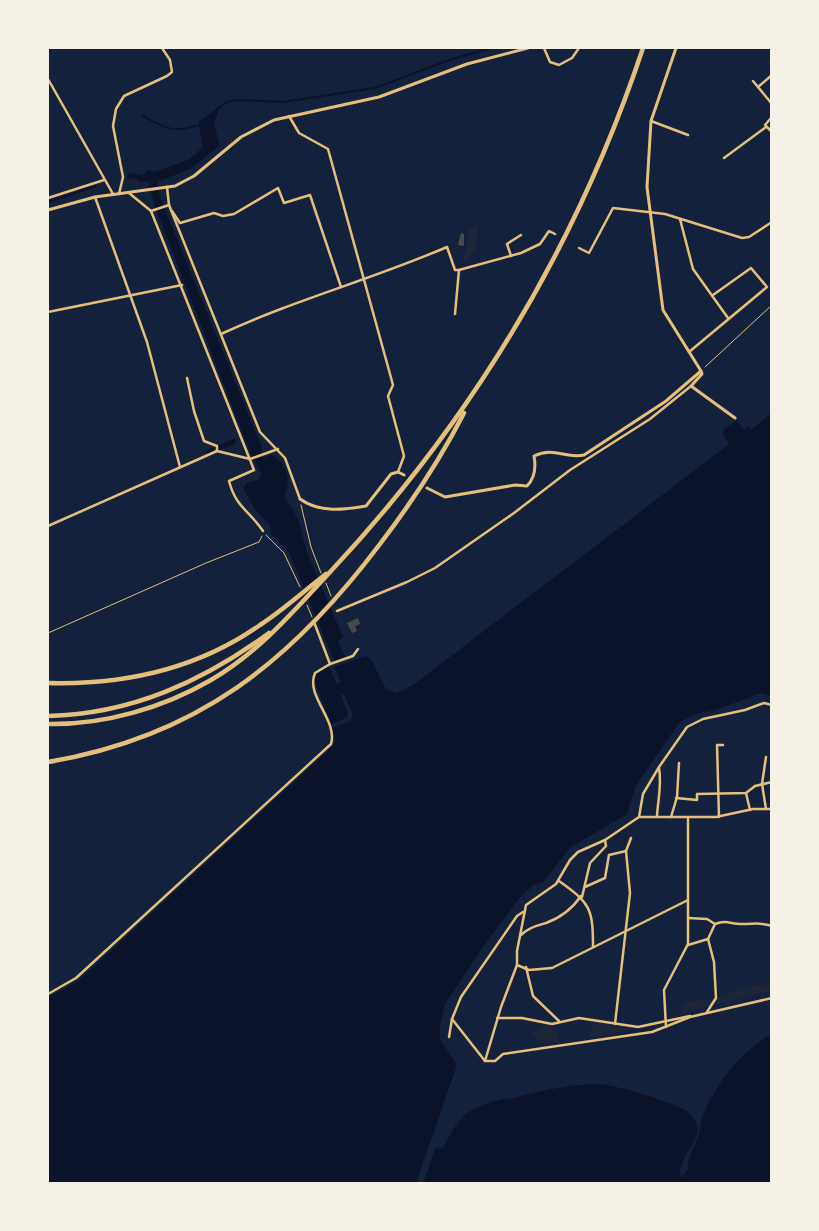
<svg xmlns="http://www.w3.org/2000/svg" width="819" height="1231" font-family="Lato,sans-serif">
	<rect width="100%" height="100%" fill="#14213d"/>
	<g fill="#1d2539">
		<polygon points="478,225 476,248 468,260 462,262 467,246 468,230"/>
		<polygon points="771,984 771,991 682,1013 684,1002 713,999 744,987"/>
		<polygon points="546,1023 558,1035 559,1042 540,1043 531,1033"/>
		<polygon points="593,1023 625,1028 626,1031 589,1038"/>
	</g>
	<g fill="#0b132b">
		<path d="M220 105 214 125 220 145 192 168 160 181 157 180 160 197 262 448V458L272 455C287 465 292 480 284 497L298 518 306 550 343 637 338 641 345 657 334 661 289 552 271 534 270 525 255 509 243 488 247 483 258 480 261 474 249 450 154 204 148 181 140 183 136 178 127 179 128 173 143 175 148 170 154 172 188 160 202 148C203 138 198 131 199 121 208 117 212 111 220 105Z"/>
		<polygon points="771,413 771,696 761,693 716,710 695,714 679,723 635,787 627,814 571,847 542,883 534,885 521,896 482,948 445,1004 440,1025 440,1039 457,1065 416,1183 48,1184 48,997 77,982 333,746 335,740 333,728 350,721 353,715 344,694 341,695 348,715 346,718 331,724 314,680 319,672 329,667 337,684 341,682 334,667 366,656 372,661 386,689 397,693 413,685 728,445 729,443 723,435 724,429 736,421 745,430 748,426 751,430"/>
		<polygon points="235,438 236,444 207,454 206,451"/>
		<path d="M771 1034V1183H423L436 1147 442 1149C462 1113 464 1110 505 1098V1100C534 1092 562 1086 591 1084 609 1082 670 1101 686 1111 691 1114 696 1120 697 1126 701 1143 676 1157 681 1178L688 1169C687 1157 694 1149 698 1137 701 1130 700 1121 703 1115 719 1079 738 1055 771 1034Z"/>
	</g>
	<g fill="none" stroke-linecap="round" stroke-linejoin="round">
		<g stroke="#0b132b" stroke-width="2">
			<polyline points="217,109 229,101 238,100 283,102 375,88 449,60 491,48"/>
			<path d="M143 116C166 129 173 133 199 125"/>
			<polyline points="48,202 96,186"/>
		</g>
	</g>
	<g fill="#48494c">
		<polygon points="461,233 464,234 464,246 458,245"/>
		<polygon points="358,618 360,624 355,626 357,631 352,633 347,623"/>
	</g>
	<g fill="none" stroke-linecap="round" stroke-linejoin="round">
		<g stroke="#e5c07b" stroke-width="1">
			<polyline points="705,367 772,305"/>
			<polyline points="301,505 311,547 321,573"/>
			<polyline points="266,535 284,553 300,587"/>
			<polyline points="326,583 331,596"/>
			<polyline points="307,605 312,617"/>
			<polyline points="48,633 206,563 259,542 262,536"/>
		</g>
		<g stroke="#e5c07b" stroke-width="2.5">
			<polyline points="544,48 550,62 559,65 572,58 579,48"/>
			<polyline points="771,63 772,63"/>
			<polyline points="753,81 772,104"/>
			<polyline points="758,87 772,75"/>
			<polyline points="289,116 299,133 328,149 393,385 388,396 404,456 398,472"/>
			<polyline points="772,117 765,125 772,132"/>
			<polyline points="651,121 688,135"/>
			<polyline points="724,158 766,127"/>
			<polyline points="167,187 169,205 260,432 285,458 300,499"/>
			<path d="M129 193 151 211 254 470 229 481C236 508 250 511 263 531"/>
			<polyline points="119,194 123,177 113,126 116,109 124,96 167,76 172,72 170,60 162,48"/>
			<polyline points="95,197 147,342 180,467"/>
			<polyline points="48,198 104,180"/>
			<polyline points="151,211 169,205"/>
			<polyline points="172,211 180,223 214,213 223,216 234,214 278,188 284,203 310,195 341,287"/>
			<polyline points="680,219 693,269 728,318"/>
			<polyline points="579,248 589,253 613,208 665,214 742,238 749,237 772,222"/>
			<polyline points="511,256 507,244 521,235"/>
			<polyline points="48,312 182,285"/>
			<polyline points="455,314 459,270"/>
			<path d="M221 334C294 300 373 279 447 247L455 270H459L521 253 540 244 549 231 555 234"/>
			<polyline points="689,352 767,287 751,268 713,295"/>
			<polyline points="187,378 194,411 204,441 217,446 217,451"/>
			<polyline points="48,526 217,451 250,459 278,449"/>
			<polyline points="337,611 407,582 435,568 514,513 570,470 650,419 691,386"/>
			<polyline points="330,664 353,656 358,649"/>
			<polyline points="772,705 764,703 745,710 703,719 687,727 659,767 643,794 639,817 716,817 753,809 772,809"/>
			<polyline points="746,793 750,810"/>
			<polyline points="676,798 697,800 697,794 746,793 755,786 772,782"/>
			<polyline points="766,809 762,784 766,757"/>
			<path d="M657 816C658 799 662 785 659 768"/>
			<polyline points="671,817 677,797 679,763"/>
			<polyline points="719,817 717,745 723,745"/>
			<path d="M559 881C590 903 593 908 593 947"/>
			<polyline points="585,887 605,878 609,855 626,851"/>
			<polyline points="582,897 590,863 606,846 605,840"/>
			<polyline points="523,912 517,916 461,997 452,1019 485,1061 495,1061 503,1054 652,1032 690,1017 772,998"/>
			<polyline points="688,918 707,919 715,924"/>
			<path d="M521 935C528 928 536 926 546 923 560 918 572 909 581 896"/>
			<path d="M688 945 708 939 715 924C728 919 731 925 743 924 755 924 760 922 772 926"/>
			<polyline points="517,965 529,970 552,968 688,900"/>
			<polyline points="526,967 533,996 559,1021"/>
			<path d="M48 994 76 978 331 744C338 720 305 696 315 673L330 664 314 622"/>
			<polyline points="707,1012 716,998 714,962 708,939"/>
			<polyline points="497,1018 522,1018 552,1024 579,1018 638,1027 690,1016"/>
			<polyline points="615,1024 630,893 626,851 631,838"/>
			<polyline points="666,1027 664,990 688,944 688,819"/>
			<polyline points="449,1037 452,1019"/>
			<polyline points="485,1061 501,1007 517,965 517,951 526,905 556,884 570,860 578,852 605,840 639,817"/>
		</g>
		<polyline stroke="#e5c07b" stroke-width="2.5" points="48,79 113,194"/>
		<g stroke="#e5c07b" stroke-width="3">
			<polyline points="676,48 651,121 647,187 663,310 701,371 702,374 691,386 735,418"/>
			<polyline points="48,210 95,197 175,186 194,176 241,137 274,120 379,97 467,64 528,48"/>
			<path d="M427 488 445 497 515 485 527 486C535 478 536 467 534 456 554 446 565 459 584 455L666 401 701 371"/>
			<path d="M300 499C320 513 343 510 366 506L391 474 398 472 404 475"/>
		</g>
		<g stroke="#e5c07b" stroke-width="4.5">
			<path d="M48 683C124 685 196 670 260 625 283 610 304 591 326 574"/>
			<path d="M48 716C131 714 202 682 269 633"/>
			<path d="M48 724C104 725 163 708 211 680 259 652 294 611 331 571 473 419 577 246 643 48"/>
			<path d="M48 762C197 737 291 662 380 544 412 502 440 460 464 413"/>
		</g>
	</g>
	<rect width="819" height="1231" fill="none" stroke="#f6f1e7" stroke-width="98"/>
</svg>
